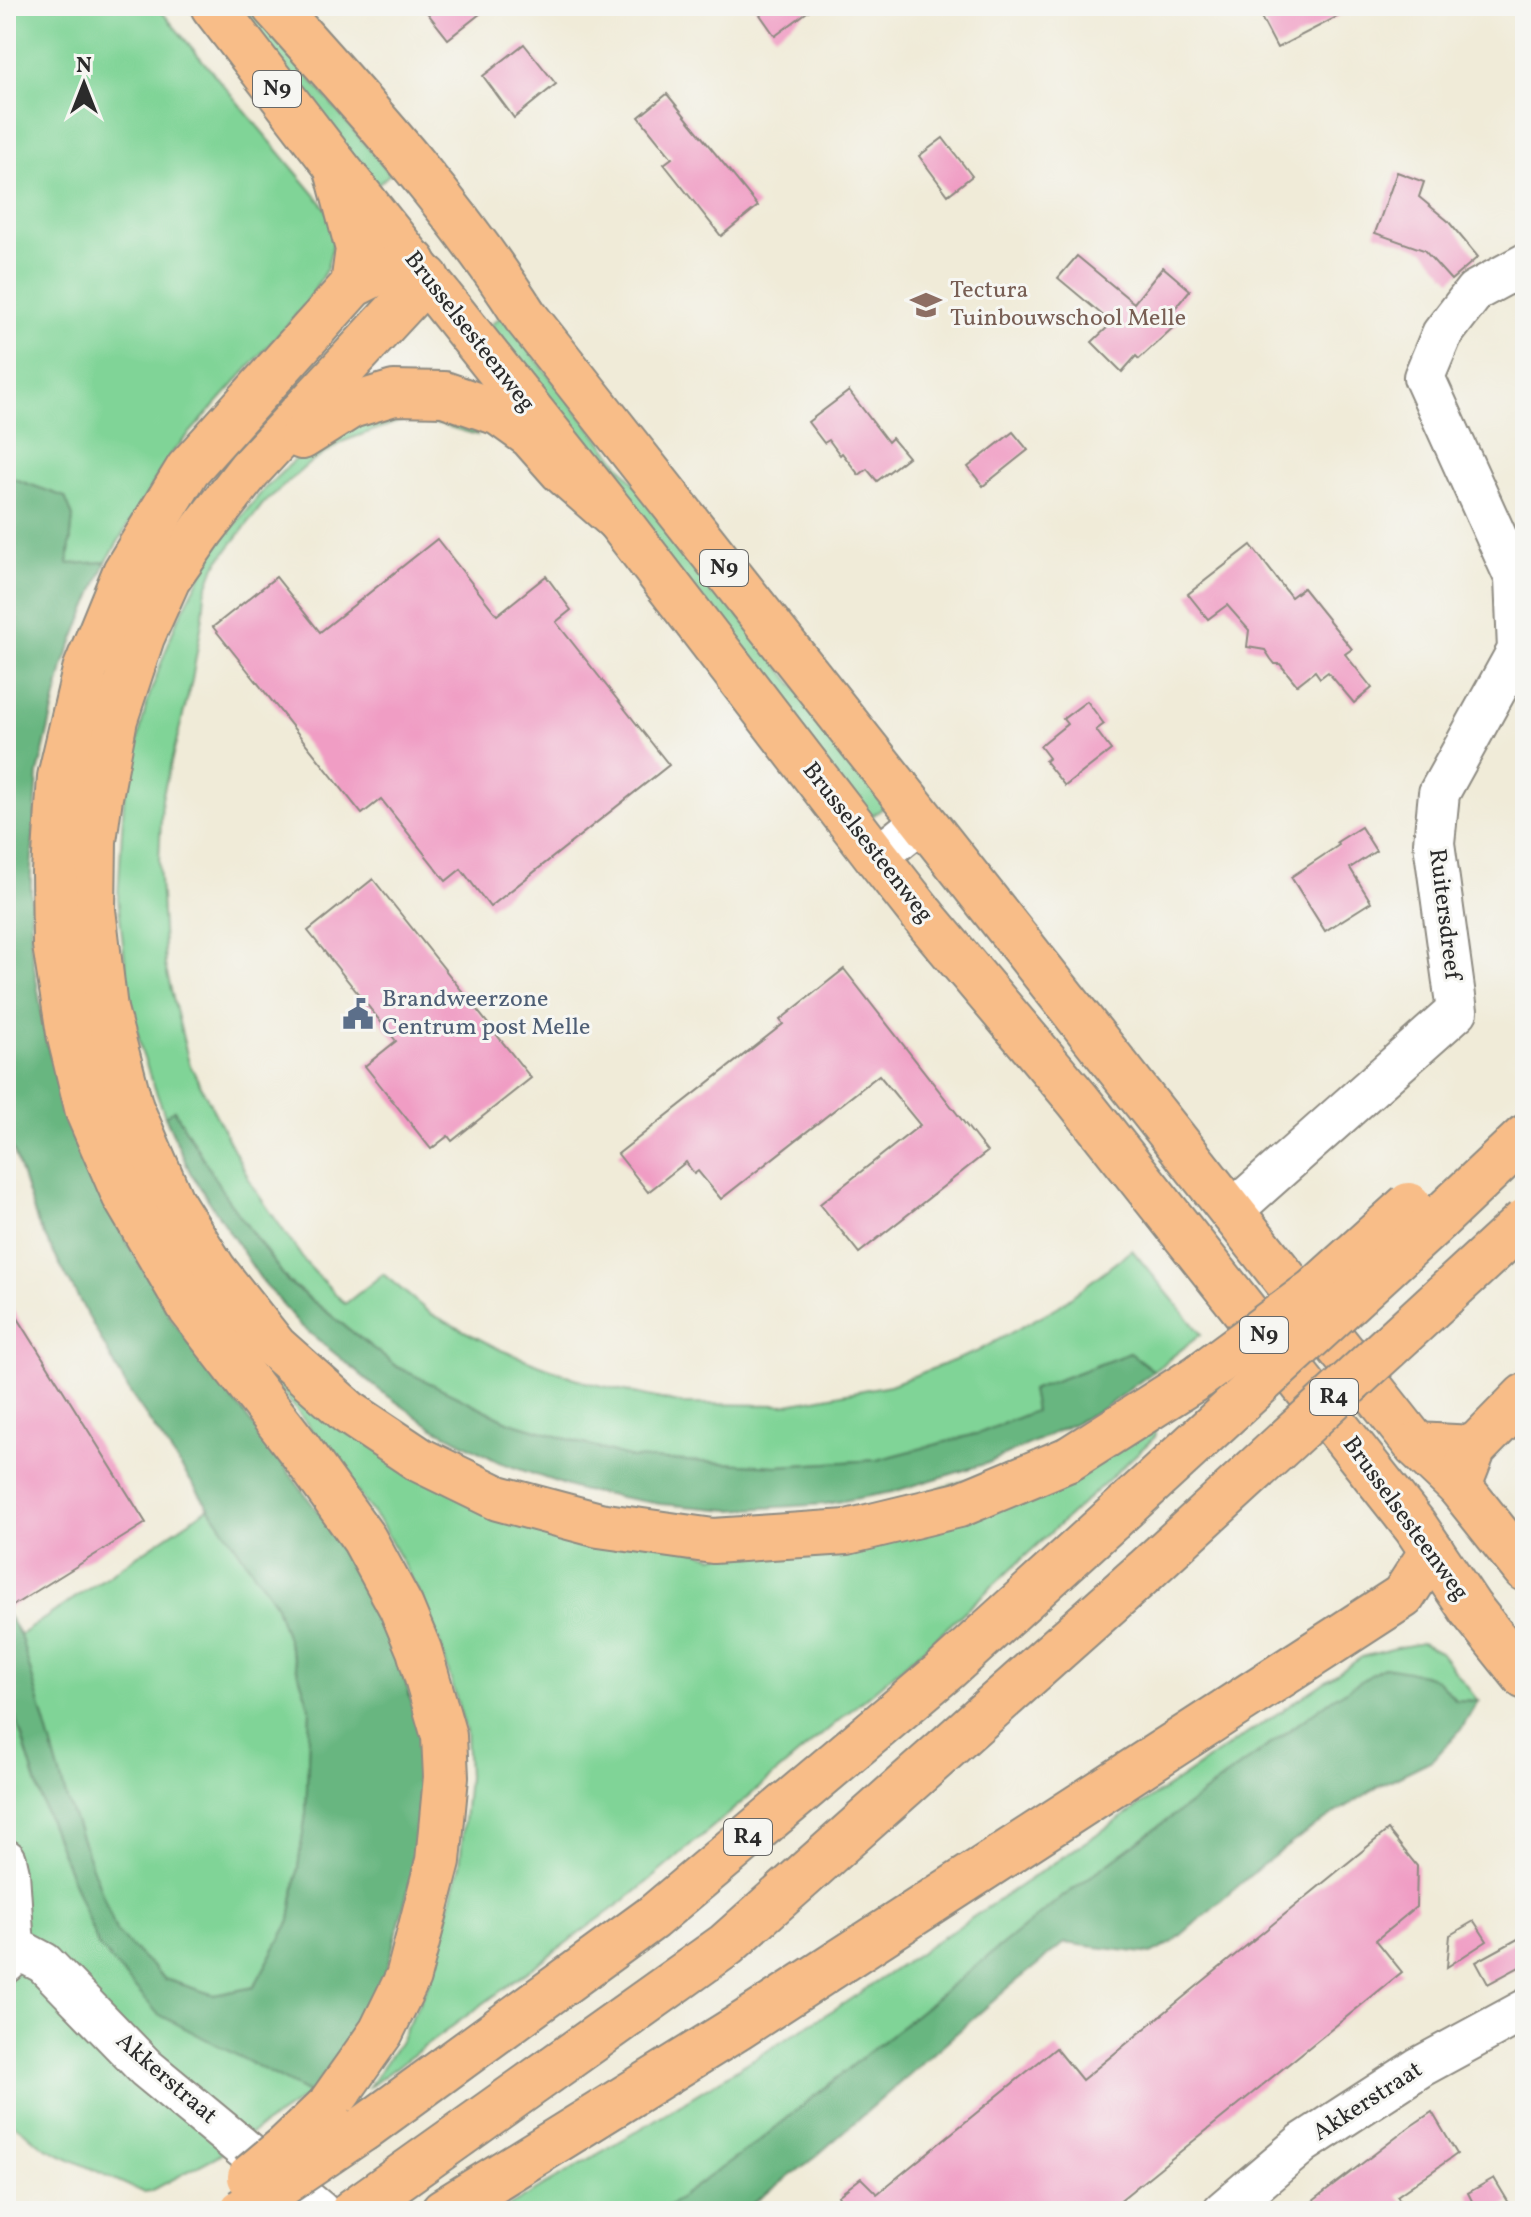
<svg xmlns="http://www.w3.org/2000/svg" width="1531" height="2217" font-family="Vollkorn,serif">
	<rect width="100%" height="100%" fill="#f6f6f2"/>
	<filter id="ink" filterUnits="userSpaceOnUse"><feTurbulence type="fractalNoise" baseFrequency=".0125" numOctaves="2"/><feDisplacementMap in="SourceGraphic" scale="16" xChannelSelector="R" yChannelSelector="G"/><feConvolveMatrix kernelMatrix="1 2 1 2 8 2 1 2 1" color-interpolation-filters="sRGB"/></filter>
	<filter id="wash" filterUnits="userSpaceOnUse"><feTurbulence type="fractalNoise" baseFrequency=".006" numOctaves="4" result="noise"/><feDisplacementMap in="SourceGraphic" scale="32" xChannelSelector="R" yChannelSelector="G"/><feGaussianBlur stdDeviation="1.8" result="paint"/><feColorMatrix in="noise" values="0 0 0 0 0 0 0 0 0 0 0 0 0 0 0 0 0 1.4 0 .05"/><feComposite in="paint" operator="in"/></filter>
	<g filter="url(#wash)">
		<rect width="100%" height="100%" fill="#f0ebd8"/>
		<g fill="#80d497" stroke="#568061" stroke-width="2">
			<polygon points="6,6 157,6 326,208 335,236 327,268 307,303 170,455 106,562 68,564 73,517 65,497 6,476"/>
			<polygon points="223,6 255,6 267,27 390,174 370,191"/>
			<polygon points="502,316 888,804 867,820 485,329"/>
			<polygon points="426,407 471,420 477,435 442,425 403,420 344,441 306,466 263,504 215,566 205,593 203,616 192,680 162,798 159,861 165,965 189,1063 253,1187 306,1263 345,1304 383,1274 431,1314 501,1350 585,1382 683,1404 783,1405 890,1385 976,1352 1059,1306 1132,1250 1201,1334 1154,1371 1130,1353 1031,1390 1035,1411 980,1433 877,1460 777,1466 631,1458 510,1422 397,1367 288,1281 226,1197 174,1110 165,1116 142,1053 128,989 118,898 124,798 147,702 176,623 216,547 265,488 315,441 366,413"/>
			<polygon points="209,1297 338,1424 713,1557 1154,1423 1155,1437 927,1646 633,1894 368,2088 399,2043 428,1985 440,1942 460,1864 468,1777 466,1732 440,1643 421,1597 383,1527 317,1437"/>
			<polygon points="210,1507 275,1603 310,1708 306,1814 290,1921 254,1987 214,1995 165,1979 116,1933 67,1800 20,1635"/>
			<polygon points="1422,1643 1440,1652 1478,1701 1456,1700 1436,1679 1384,1667 1332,1699 1053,1904 754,2145 661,2211 501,2211 627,2137 846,2002 1362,1657 1396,1648"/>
			<polygon points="6,1715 15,1716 44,1808 99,1948 254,2064 310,2094 219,2155 151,2191 142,2192 46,2148 6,2118"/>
		</g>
		<g fill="#68b680" stroke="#4a7056" stroke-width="2">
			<polygon points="6,476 65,497 73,517 68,564 106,562 64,663 38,774 31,871 31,947 46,1039 67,1119 105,1205 173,1321 282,1463 346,1550 382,1616 399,1658 422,1739 424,1777 417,1857 387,1969 362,2021 310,2094 158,2014 99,1947 44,1808 16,1717 6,1715 6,1613 20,1635 67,1800 117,1933 165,1979 214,1995 254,1987 290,1921 306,1814 310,1708 275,1603 130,1393 38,1224 12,1146 6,1117"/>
			<polygon points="174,1110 226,1197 288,1282 397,1367 510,1422 631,1458 777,1466 877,1460 980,1433 1035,1411 1031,1390 1130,1353 1154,1371 1103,1409 1058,1431 988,1463 892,1492 826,1504 731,1510 660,1504 579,1490 499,1462 432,1427 378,1389 299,1324 260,1278 190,1172 165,1116"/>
			<polygon points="1384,1667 1409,1671 1436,1679 1456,1700 1478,1701 1462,1728 1434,1759 1381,1785 1309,1830 1261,1866 1172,1943 1151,1954 1064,1943 1008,1988 814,2158 743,2211 661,2211 754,2145 1053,1904 1332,1699"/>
		</g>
		<g id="blocks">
			<g fill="#f09dc4">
				<polygon points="422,6 490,6 448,39"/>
				<polygon points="754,6 815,6 775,36"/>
				<polygon points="1255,6 1358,6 1277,48"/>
				<polygon points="524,44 556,84 514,118 483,76"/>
				<polygon points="667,94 758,206 721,236 664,164 672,158 639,117"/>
				<polygon points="943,138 972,176 948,195 919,156"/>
				<polygon points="1397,172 1424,182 1419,197 1448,221 1478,257 1451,280 1424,250 1375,233"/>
				<polygon points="1077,256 1134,303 1163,267 1190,290 1167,318 1177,324 1139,359 1136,356 1122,372 1092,342 1112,323 1058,278"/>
				<polygon points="849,391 888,442 892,438 908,457 877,481 867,469 859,475 842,453 840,455 829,440 824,443 808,422"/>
				<polygon points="1013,432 1028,450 983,486 968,467"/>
				<polygon points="437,539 497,615 546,576 571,610 556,622 669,765 490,907 461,869 446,881 381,799 362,814 213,627 276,577 320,632"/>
				<polygon points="1251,545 1291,597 1303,588 1352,649 1345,654 1372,688 1354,703 1328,672 1320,678 1315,671 1297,685 1280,664 1275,664 1271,659 1265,650 1247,647 1249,630 1227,605 1208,619 1188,594"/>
				<polygon points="1087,701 1104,724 1096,730 1111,750 1065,786 1045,761 1049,758 1040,746 1067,724 1063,719"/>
				<polygon points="1361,827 1376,851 1350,868 1371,902 1325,931 1291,877 1339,845 1337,842"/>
				<polygon points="373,879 531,1078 452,1141 448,1136 431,1149 365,1066 396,1041 308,931"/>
				<polygon points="844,969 987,1152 859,1253 820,1204 920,1125 879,1075 721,1199 698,1171 694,1174 686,1162 648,1192 618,1154 783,1024 780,1020"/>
				<polygon points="6,1299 146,1523 6,1610"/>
				<polygon points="1388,1830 1417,1866 1416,1907 1376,1940 1402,1972 1107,2211 850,2211 838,2196 861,2178 877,2194 1056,2048 1082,2080"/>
				<polygon points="1474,1921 1487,1941 1447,1967 1450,1935"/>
				<polygon points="1525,1935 1525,1964 1488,1984 1476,1962"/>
				<polygon points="1432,2112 1457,2154 1397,2196 1408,2211 1300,2211 1411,2126"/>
				<polygon points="1494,2178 1509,2203 1493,2211 1477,2211 1468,2193"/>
			</g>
		</g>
	</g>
	<g filter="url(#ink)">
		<use href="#blocks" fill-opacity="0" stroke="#8e8b82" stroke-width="2"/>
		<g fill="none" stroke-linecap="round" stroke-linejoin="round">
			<defs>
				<g id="minor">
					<polyline points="877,857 923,820"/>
					<polyline points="1231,1212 1457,1011 1434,843 1439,793 1518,650 1515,578 1424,377 1442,334 1475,291 1525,264"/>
					<polyline points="6,1860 9,1873 14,1947 6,1963"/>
					<polyline points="14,1947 44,1963 146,2068 319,2211"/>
					<polyline points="1223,2211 1303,2143 1420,2067 1525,2010"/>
				</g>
				<g id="major">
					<polyline points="213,6 336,166 618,520 877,857 929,923 1078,1100 1415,1526 1470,1608 1525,1677"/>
					<path d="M274 6C363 105 453 203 525 316L1416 1445 1459 1486 1525 1569"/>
				</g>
				<g id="highway">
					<polyline points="336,166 358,249 353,285"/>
					<polyline points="427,278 249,470 203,529 168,579 142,637 115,719 100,797 94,841 93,910 105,1009 131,1108 171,1201 214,1270 275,1347 348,1412 420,1460 498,1498 599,1525 713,1541 847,1532 959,1505 1069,1459"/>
					<polyline points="302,437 351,406 394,393 444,394 499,413 531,436 562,471 618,520"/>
					<polyline points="1431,1226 1525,1137"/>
					<polyline points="1416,1445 1474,1448"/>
					<polyline points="1459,1486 1474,1448 1525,1396"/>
					<polyline points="328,2107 381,2032 408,1977 438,1861 446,1777 444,1736 419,1650 401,1607 364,1539 300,1450 191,1309 124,1195 88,1112 69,1033 55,945 54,872 60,777 85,670 125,572 188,469 353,285 377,273 414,262"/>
					<polyline points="363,2129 652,1918 947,1669 1111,1520"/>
					<polyline points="353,2211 726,1945 1144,1572"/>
					<polyline points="443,2211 739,2027 1403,1596 1432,1551"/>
				</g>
			</defs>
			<use href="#minor" stroke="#8e8b82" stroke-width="44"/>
			<use href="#major" stroke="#8e8b82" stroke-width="48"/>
			<use href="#highway" stroke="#8e8b82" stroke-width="48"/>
			<use href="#minor" stroke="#fff" stroke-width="40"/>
			<use href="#major" stroke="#f8bd88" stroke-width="44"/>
			<use href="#highway" stroke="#f8bd88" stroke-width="44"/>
			<defs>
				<g id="highway-bridge">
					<polyline points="1069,1459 1198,1377 1314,1291 1409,1205"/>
					<polyline points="1111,1520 1431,1226"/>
					<polyline points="1144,1572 1525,1221"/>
					<polyline points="250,2177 287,2146 328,2107"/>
					<polyline points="242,2211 363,2129"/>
				</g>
			</defs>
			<use href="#highway-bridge" stroke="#8e8b82" stroke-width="48" stroke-linecap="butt"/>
			<use href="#highway-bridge" stroke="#f8bd88" stroke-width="44"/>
		</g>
	</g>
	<defs>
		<symbol id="school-bare" viewBox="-9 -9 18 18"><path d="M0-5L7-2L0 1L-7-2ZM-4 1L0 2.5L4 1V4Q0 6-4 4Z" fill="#8d6e63" stroke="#f6f6f2" stroke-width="2.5" paint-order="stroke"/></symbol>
		<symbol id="civic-bare" viewBox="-9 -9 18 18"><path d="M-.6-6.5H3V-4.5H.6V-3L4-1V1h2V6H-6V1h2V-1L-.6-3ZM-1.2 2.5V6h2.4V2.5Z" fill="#5c6f8a" stroke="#f6f6f2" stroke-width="2.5" paint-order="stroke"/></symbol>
	</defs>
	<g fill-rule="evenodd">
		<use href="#school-bare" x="904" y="283" width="44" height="44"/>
		<use href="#civic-bare" x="336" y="992" width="44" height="44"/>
	</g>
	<g text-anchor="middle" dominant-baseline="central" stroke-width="6" stroke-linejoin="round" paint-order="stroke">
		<g fill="#f6f6f2" stroke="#686867" stroke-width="2">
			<rect x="253" y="71" width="48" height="36" rx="6"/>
			<rect x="700" y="550" width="48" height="36" rx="6"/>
			<rect x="1240" y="1317" width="48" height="36" rx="6"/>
			<rect x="1310" y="1379" width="48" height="36" rx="6"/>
			<rect x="724" y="1819" width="48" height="36" rx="6"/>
		</g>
		<g font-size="22" font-weight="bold" fill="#2b2b2b">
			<text x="277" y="89">N9</text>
			<text x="724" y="568">N9</text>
			<text x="1264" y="1335">N9</text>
			<text x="1334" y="1397">R4</text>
			<text x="748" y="1837">R4</text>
		</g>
		<g font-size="24" fill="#785e54" stroke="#f6f6f2" text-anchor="start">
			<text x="950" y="291">Tectura<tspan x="950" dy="28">Tuinbouwschool Melle</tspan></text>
		</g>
		<g font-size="24" fill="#2b2b2b" stroke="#f6f6f2">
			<text transform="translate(469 332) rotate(52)">Brusselsesteenweg</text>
			<text transform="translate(867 843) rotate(52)">Brusselsesteenweg</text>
			<text transform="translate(1444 914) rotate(83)">Ruitersdreef</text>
			<text transform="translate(1405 1519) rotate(54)">Brusselsesteenweg</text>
			<text transform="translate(166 2079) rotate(41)">Akkerstraat</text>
			<text transform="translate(1368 2102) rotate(-33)">Akkerstraat</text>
		</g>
		<g font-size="24" fill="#4e5e75" stroke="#f6f6f2" text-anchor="start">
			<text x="382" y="1000">Brandweerzone<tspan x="382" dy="28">Centrum post Melle</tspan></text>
		</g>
	</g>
	<rect width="1531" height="2217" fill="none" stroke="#f6f6f2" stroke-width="32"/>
	<g transform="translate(84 84)" stroke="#f6f6f2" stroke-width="6" paint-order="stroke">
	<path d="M0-6L14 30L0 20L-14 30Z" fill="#2b2b2b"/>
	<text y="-12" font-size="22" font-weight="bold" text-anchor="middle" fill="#2b2b2b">N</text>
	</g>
</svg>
